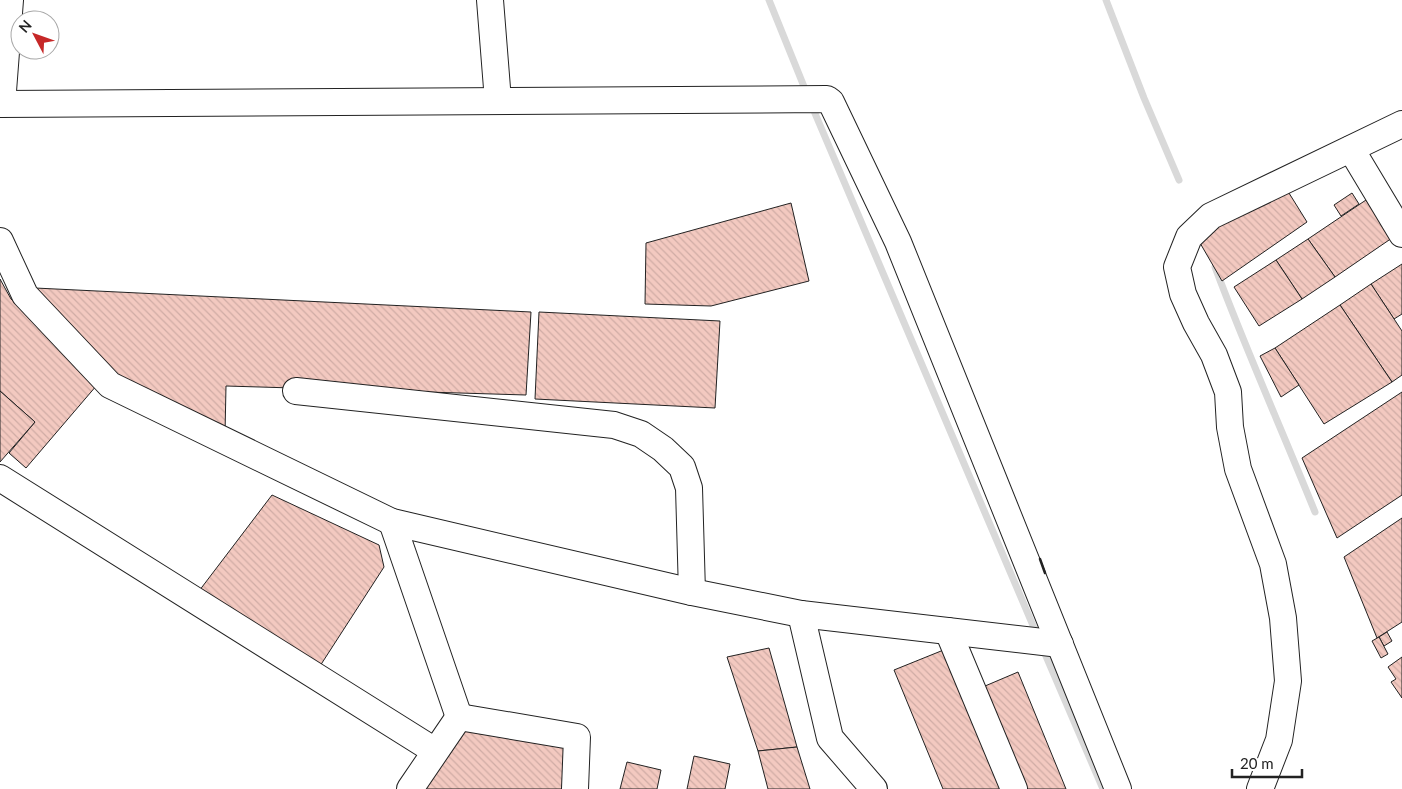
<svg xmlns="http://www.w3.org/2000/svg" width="1402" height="789" font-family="Lato,sans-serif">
	<defs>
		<pattern id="building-back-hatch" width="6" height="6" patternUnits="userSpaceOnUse" patternTransform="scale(1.25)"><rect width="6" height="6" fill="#f3c9c0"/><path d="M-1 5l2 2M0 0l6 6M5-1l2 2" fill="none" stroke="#d0aca5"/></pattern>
	</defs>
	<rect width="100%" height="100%" fill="#fff"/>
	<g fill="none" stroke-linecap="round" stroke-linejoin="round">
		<g stroke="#d9d9d9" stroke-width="7">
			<polyline points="769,0 807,94"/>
			<polyline points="1106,0 1144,98 1179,180"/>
			<polyline points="811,104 1037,635"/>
			<path d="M1215 267C1246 350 1282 430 1315 512"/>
			<polyline points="1043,649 1103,789"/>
		</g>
	</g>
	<g fill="url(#building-back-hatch)" stroke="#222">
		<polygon points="1284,185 1307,222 1222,281 1196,236"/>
		<polygon points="1352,193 1359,204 1341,216 1334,205"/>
		<polygon points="1366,200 1392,238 1335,277 1308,239"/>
		<polygon points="791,203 809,281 711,306 645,304 646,243"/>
		<polygon points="1308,239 1335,277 1302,299 1276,260"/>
		<polygon points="1276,260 1302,299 1259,326 1234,287"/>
		<polygon points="1402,264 1402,314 1394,319 1371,284"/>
		<polygon points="0,279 11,299 97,385 26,468 9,453 35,422 0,391"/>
		<polygon points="1371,284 1402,331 1402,375 1392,382 1340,305"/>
		<polygon points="35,288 531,312 526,395 226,386 225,434 112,374"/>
		<polygon points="1340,305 1392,382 1324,424 1275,348"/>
		<polygon points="539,312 720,321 715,408 535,399"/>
		<polygon points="1275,348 1299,385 1281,397 1260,356"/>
		<polygon points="0,391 35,422 0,462"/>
		<polygon points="1402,392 1402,495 1337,538 1302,458"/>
		<polygon points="272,495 379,545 384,567 320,666 199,591"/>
		<polygon points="1402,518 1402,622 1377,638 1344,557"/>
		<polygon points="1387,632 1392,641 1384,646 1379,637"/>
		<polygon points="1379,637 1388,654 1381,658 1372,641"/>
		<polygon points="769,648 797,747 758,751 727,657"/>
		<polygon points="946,649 1004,789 943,789 894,670"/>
		<polygon points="1402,657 1402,698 1391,682 1396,679 1388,667"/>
		<polygon points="1018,672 1066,789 1020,789 978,689"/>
		<polygon points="467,727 570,749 569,789 424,789"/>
		<polygon points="797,747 810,789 768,789 758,751"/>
		<polygon points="694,756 730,764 725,789 687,789"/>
		<polygon points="627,762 661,770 657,789 620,789"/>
	</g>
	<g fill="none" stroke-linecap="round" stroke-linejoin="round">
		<defs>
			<g id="minor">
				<polyline points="490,0 498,101"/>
				<polyline points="0,104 827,99 831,102 898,242 1118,789"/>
				<polyline points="2,104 10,0"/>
				<polyline points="1351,149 1402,234"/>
				<polyline points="0,241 25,295 110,385 392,522 692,592 801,614 1060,644"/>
				<polyline points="296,391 614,425 641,434 663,449 682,467 689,488 692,592"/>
				<polyline points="0,478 435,751"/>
				<polyline points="392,522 459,717"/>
				<polyline points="801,614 830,738 874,789"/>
				<polyline points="948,631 1014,789"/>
				<polyline points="459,717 577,737 575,789"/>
				<polyline points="410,789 459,717"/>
				<polyline points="1260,789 1279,740 1288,681 1283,618 1273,564 1238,469 1230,427 1228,392 1214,355 1196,323 1183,294 1177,267 1189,237 1211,216 1402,124"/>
			</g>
		</defs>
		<use href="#minor" stroke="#222" stroke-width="28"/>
		<use href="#minor" stroke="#fff" stroke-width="26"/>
		<polyline stroke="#222" stroke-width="2.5" points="1040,559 1045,573"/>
	</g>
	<g transform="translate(35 35) rotate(311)"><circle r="24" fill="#ffffff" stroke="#a7a7a7"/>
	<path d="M0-4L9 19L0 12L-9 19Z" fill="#c62828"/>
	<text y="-8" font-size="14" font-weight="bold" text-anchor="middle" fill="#222222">N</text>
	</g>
	<path d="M1232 769v8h70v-8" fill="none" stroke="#222222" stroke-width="2.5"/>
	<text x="1240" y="769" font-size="15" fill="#222222" stroke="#ffffff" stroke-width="4" paint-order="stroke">20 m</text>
</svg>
